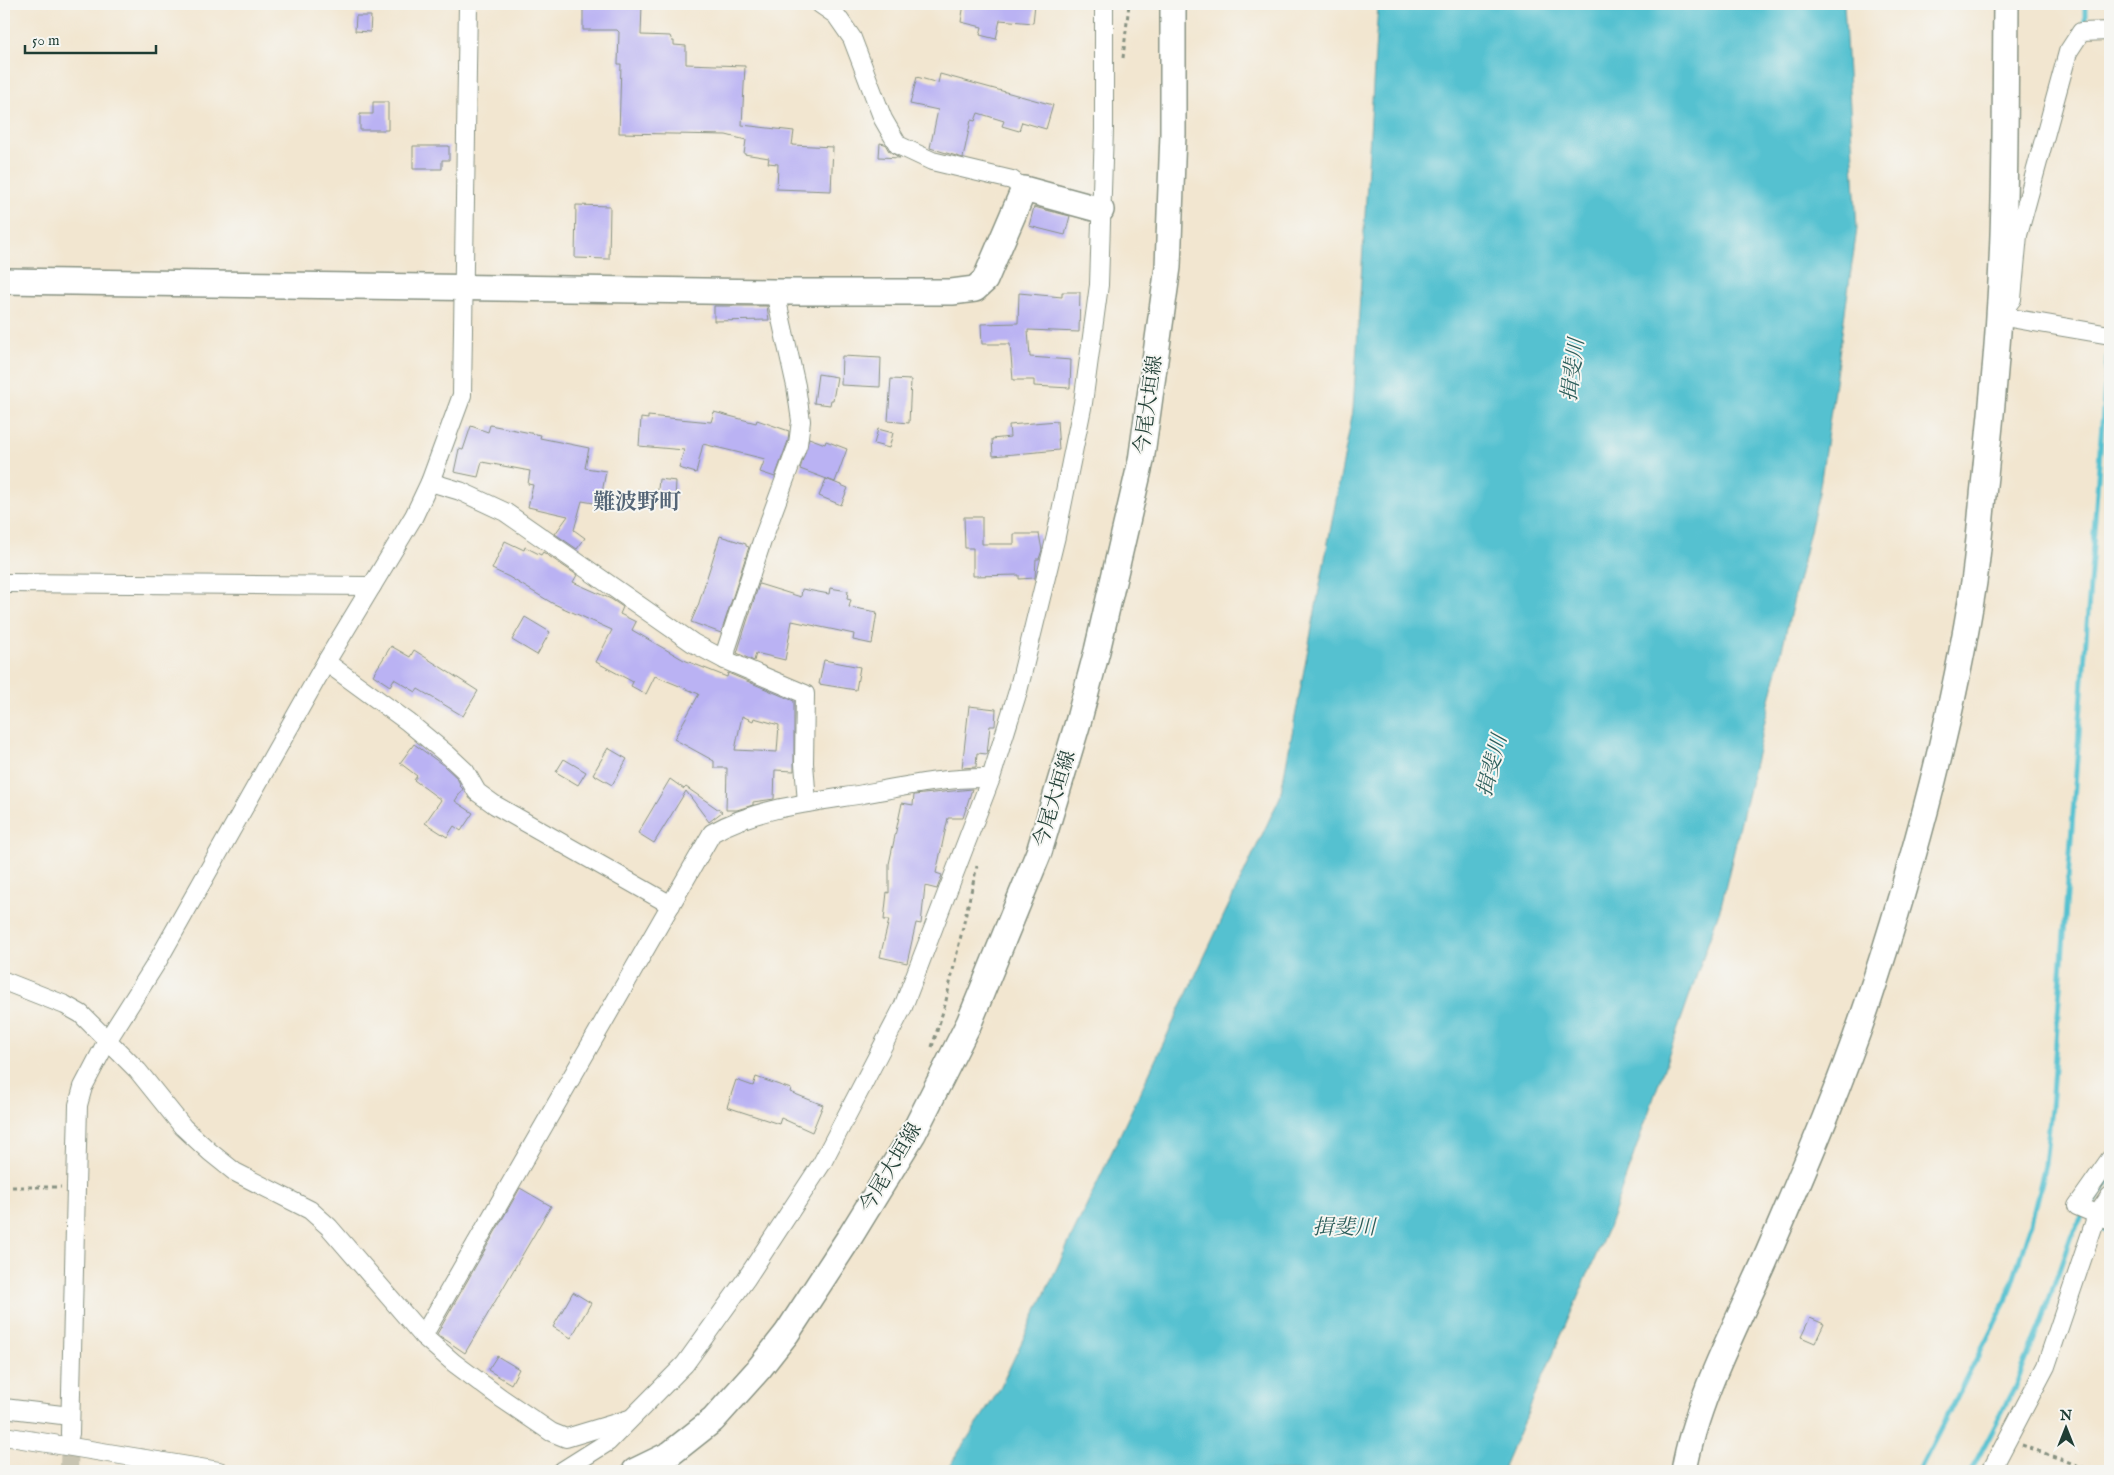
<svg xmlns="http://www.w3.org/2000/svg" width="2114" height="1475" font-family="'IM FELL English','Noto Serif JP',serif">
	<rect width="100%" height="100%" fill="#f6f6f2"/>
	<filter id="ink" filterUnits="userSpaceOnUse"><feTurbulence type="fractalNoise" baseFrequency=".02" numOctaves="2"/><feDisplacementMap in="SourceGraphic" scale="10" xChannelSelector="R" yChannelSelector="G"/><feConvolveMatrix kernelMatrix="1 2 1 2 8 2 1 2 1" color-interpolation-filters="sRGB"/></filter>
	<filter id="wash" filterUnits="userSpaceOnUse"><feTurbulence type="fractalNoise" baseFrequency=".0096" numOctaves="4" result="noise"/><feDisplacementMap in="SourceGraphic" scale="20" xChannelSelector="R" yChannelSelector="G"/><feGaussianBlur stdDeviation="1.12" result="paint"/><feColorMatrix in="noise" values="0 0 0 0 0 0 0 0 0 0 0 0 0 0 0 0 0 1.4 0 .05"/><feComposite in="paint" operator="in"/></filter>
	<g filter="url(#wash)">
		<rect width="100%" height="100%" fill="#f2e6d0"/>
		<polygon fill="#55c1d0" stroke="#3a7f82" points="1378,4 1844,4 1857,229 1819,493 1721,906 1608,1228 1502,1471 946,1471 998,1392 1280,797 1353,410"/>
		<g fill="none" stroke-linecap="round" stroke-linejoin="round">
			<g stroke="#55c1d0" stroke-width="5">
				<polyline points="2085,4 2085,23 2103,23"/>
				<polyline points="2091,1205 2110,1178"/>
				<polyline points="2101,1228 2110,1232"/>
				<polyline points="1919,1471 2006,1301 2030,1227 2045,1165 2051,1108 2107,357"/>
				<polyline points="1971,1471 2015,1387 2041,1323 2071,1236 2084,1213"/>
			</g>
		</g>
		<g id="blocks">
			<g fill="#bab2f3" fill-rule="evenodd">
				<polygon points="583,4 642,4 641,35 670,36 672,41 674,41 674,45 686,46 686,64 745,66 742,125 794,131 792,145 833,147 831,191 777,189 778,164 768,163 769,158 744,154 746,140 726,135 619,133 621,64 618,64 619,32 617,30 583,30"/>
				<polygon points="964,4 1035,4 1033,23 1000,20 996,39 980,35 982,27 961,22"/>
				<polygon points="356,16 371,16 370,32 355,31"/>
				<polygon points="940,74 1053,105 1046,129 1022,122 1019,131 1002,126 1004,121 978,113 975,121 971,120 963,158 930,148 938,110 910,104 917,77 938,83"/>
				<polygon points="373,102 388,102 388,130 360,130 360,114 373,114"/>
				<polygon points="880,143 885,144 889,151 900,158 879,157"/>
				<polygon points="413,146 449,146 449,160 442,160 442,169 413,169"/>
				<polygon points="576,205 610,206 609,259 575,258"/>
				<polygon points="1034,207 1070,216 1065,235 1029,226"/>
				<polygon points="1062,292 1080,292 1079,332 1028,330 1030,357 1071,360 1070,388 1034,386 1034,380 1013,380 1010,344 982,344 981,324 1018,323 1019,293 1062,297"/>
				<polygon points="714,306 767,306 769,320 714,321"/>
				<polygon points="842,356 881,358 880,387 841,385"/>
				<polygon points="818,374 837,377 833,400 831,400 830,405 814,403"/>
				<polygon points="891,379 911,380 909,423 888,421"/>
				<polygon points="714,412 756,423 757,420 789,431 788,441 775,477 760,472 765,459 703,444 696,473 679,468 684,450 639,446 641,418 648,419 648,416 711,422"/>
				<polygon points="1057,421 1059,450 993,456 992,439 1010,437 1009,425"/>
				<polygon points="490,425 541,435 540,438 589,448 585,468 606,471 600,504 582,501 574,530 585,538 577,549 555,534 568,516 528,507 533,485 528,484 530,471 482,462 478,477 454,472 459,449 463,450 471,426 488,432"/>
				<polygon points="878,429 893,433 889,448 874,444"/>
				<polygon points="809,438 825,444 826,441 847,449 835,482 800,469"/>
				<polygon points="659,479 676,481 675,502 657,500"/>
				<polygon points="826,479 848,488 841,505 819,496"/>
				<polygon points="964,517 982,517 982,544 1014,544 1014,534 1039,534 1042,550 1039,559 1036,559 1035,578 1019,579 1019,575 973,576 973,548 965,548"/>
				<polygon points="720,536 746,544 746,546 749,547 721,633 691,622 698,606"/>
				<path d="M505 541 524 550 525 547 541 555 543 552 577 575 573 582 611 599 623 607 620 614 636 622 632 630 684 660 727 677 728 673 794 701V771L775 770 774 799 753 802V805L737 810H726L727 768H714V761L674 739 699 694 655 676 646 694 631 686 633 682 596 662 612 630 552 603 509 577 492 569ZM742 716 753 721 754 718 779 725 777 752 735 750Z"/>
				<polygon points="759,584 801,597 802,589 829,594 830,588 848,591 847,599 851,600 849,607 877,612 872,644 853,640 854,634 792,621 785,660 756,653 754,661 737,653"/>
				<polygon points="525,617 550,632 537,655 512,640"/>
				<polygon points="391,646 410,657 414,650 478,691 463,716 418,689 416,692 394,679 390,686 373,675"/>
				<polygon points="824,660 860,667 856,690 819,684"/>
				<polygon points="969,706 996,709 995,726 990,726 987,754 977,753 976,767 962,768"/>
				<polygon points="414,744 443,765 457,778 460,784 459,785 463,789 455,801 473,813 461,831 454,826 447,837 425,823 441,800 414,780 417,776 400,763"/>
				<polygon points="608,748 627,759 612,785 593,774"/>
				<polygon points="564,759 586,772 578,785 556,772"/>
				<polygon points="670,779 684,789 686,787 722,812 709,822 686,791 654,843 638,833"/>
				<polygon points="972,789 963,818 948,818 936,873 942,875 937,889 925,886 921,924 916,923 907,963 880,957 889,920 884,920 887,892 889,893 889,864 902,803 913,805 914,795"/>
				<polygon points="756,1077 791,1089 790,1092 823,1105 812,1132 781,1118 779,1124 727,1107 736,1080 753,1086"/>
				<polygon points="520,1188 551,1206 465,1353 437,1334"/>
				<polygon points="573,1292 591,1303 571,1338 553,1327"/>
				<polygon points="1810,1318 1824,1324 1815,1343 1801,1337"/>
				<polygon points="497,1356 519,1369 511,1384 488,1370"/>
			</g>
		</g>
	</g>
	<g filter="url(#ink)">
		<use href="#blocks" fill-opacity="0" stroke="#889282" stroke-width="1"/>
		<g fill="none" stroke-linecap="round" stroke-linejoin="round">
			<polyline stroke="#c8c4b1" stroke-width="18" stroke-dasharray="18 9" stroke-linecap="butt" points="69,1471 70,1434"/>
			<defs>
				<g id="street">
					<polyline points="820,4 836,15 852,38 883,119 898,145 932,161 1012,180 1024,189"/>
					<polyline points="2110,31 2081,32 2068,52 2018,235 2012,299 1999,316 2110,335"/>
					<polyline points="430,482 460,491 505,512 693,643 725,660 805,694 804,763 807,803"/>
					<polyline points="4,583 372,586"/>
					<polyline points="725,660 727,647 762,541 798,444 801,421 796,386 775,292"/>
					<polyline points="326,662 408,722 449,756 465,771 477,792 495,805 671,905"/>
					<polyline points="4,981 65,1005 81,1014 138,1071 183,1127 210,1152 235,1172 310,1210 329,1227 423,1336 454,1363 501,1398 551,1432 566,1438 629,1419"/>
					<polyline points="2110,1159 2077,1206 2110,1220"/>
					<path d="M423 1336 712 833C755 808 814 802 863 794 906 786 946 777 991 778"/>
					<polyline points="4,1408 70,1416"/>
					<polyline points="70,1434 78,1105 83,1087 107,1041 157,962 326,662 414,516 430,482 462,395 468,4"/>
					<polyline points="4,1436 219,1471"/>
					<polyline points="562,1471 608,1442 685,1364 746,1279 822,1163 903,1007 991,778 1018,691 1056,536 1083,403 1099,285 1104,129 1104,4"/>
					<polyline points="1991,1471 2046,1366 2097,1215 2110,1196"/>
				</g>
				<g id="secondary">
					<polyline points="4,281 775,292 952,292 975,289 985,280 1024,189 1101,210"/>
					<polyline points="635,1471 670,1454 713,1420 758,1370 787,1333 851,1235 913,1134 969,1023 1039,852 1079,719 1097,651 1141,461 1168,267 1173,134 1173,4"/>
					<path d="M1684 1471C1696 1401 1734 1330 1763 1265 1803 1172 1844 1078 1875 981 1917 851 1953 718 1974 582 1979 547 1981 511 1985 476 1990 423 1996 370 1999 316 2006 212 2005 108 2006 4"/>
				</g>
			</defs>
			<use href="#street" stroke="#889282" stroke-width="20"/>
			<use href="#secondary" stroke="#889282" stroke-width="28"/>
			<g stroke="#889282" stroke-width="3" stroke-dasharray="4 4" stroke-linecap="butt">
				<polyline points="1123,58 1129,4"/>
				<polyline points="932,1047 945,1005 977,866"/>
				<polyline points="4,1187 61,1187"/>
				<polyline points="2022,1445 2093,1471"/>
			</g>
			<use href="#street" stroke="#fff" stroke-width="18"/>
			<use href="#secondary" stroke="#fff" stroke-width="25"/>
		</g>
	</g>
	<g text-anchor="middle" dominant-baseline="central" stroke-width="4" stroke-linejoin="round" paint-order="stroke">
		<g font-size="20" fill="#1f3d34" stroke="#f6f6f2">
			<text transform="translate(1149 405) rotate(-82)">今尾大垣線</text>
			<text transform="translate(1055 799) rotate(-73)">今尾大垣線</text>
			<text transform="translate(891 1168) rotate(-59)">今尾大垣線</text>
		</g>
		<g font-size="21" font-style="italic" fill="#2c5e5b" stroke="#f6f6f2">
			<text transform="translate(1574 370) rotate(-83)">揖斐川</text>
			<text transform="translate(1493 766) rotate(-75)">揖斐川</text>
			<text x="1344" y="1228">揖斐川</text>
		</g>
		<g font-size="22" font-weight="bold" fill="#567" stroke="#f6f6f2">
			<text x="637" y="503">難波野町</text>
		</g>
	</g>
	<rect width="2114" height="1475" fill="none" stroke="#f6f6f2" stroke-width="20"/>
	<g transform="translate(2066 1428)" stroke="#f6f6f2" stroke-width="4" paint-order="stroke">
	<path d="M0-4L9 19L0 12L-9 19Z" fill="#1f3d34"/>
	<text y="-8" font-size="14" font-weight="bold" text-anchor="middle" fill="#1f3d34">N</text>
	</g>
	<path d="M25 45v8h131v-8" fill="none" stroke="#1f3d34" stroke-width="2.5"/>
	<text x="32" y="45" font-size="15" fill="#1f3d34" stroke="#f6f6f2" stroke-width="4" paint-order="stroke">50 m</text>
</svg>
